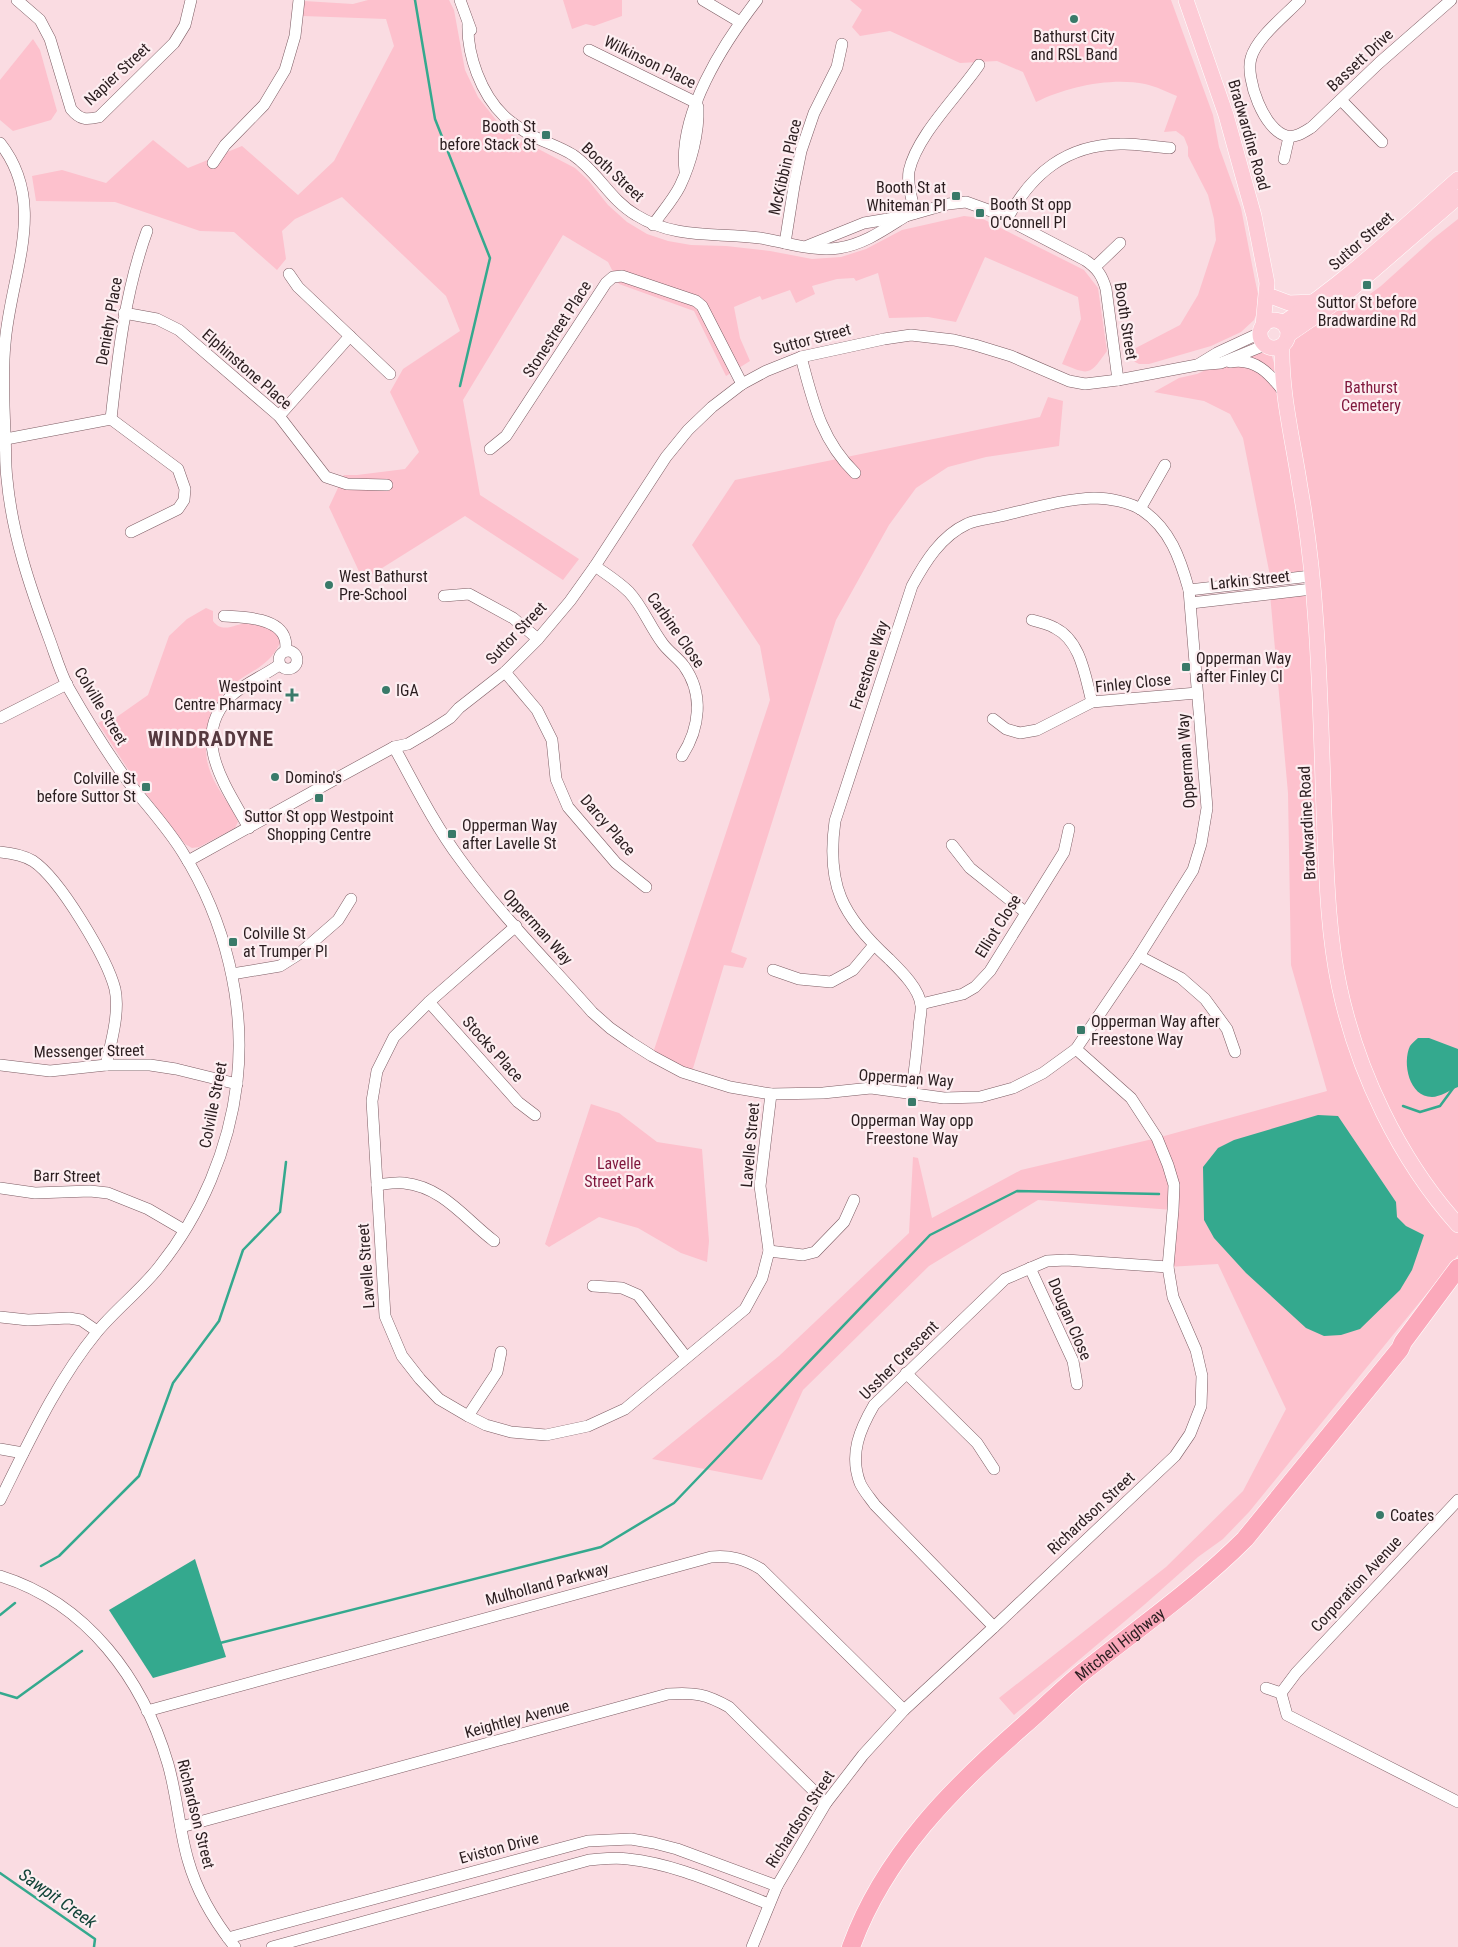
<svg xmlns="http://www.w3.org/2000/svg" width="1458" height="1947" font-family="'Roboto Condensed',sans-serif">
	<rect width="100%" height="100%" fill="#fadce2"/>
	<g fill="#fdc1cd">
		<path d="M368 0H449L454 10 465 70 478 97 500 125 521 140 575 168 588 180 608 205 627 222 647 234 668 241 691 245 726 246 770 251 812 259 841 257 866 249 902 230 964 216 981 218 1084 270 1098 288 1107 351C1089 376 1090 375 1062 364L1081 319 1078 297 985 257 956 322 928 317 889 318 878 273 856 281 854 278 837 279 812 286 815 294 796 303 790 290 762 300 760 296 734 307 740 338 750 361 726 376 694 311 619 284 608 262 563 235 463 400 480 495 579 559 563 580 465 516 363 580 329 507 344 475H357L405 469 419 452 390 392 403 369 460 331 446 296 342 197 295 219 282 231 286 259 277 270 234 232 200 231 115 202 36 201 32 176 62 170 106 183 153 140 188 168 242 146 298 195 334 161 394 46 386 19 303 16 304 1 353 4Z"/>
		<polygon points="563,0 622,0 622,16 594,26 586,24 572,29"/>
		<path d="M850 0H1171L1213 115 1219 147 1241 208 1255 280 1258 294 1257 313 1254 320 1241 332 1211 346 1149 364H1139L1133 361 1132 350 1180 325 1198 295 1216 240 1214 219 1208 195 1188 156V147L1184 137 1176 131 1164 132 1177 96C1167 92 1155 86 1145 84 1111 77 1066 87 1036 102L1023 72 997 61 960 63 890 31 860 36 852 27 862 10Z"/>
		<polygon points="33,39 40,50 57,111 51,120 13,131 0,120 0,80"/>
		<polygon points="1458,219 1458,1255 1249,1512 1223,1539 1198,1557 1144,1605 1014,1715 999,1698 1166,1567 1243,1491 1286,1409 1218,1264 1168,1267 1173,1210 1038,1200 929,1266 803,1390 762,1480 652,1459 779,1356 909,1233 913,1157 918,1158 932,1218 1021,1170 1157,1138 1327,1091 1291,965 1288,793 1270,594 1312,589 1311,577 1271,581 1243,438 1230,414 1204,401 1154,392 1179,378 1197,374 1221,363 1269,347 1282,388 1282,346 1324,311 1347,311 1381,286 1434,238"/>
		<polygon points="1048,397 1063,401 1059,446 986,457 948,467 916,488 889,525 836,620 731,952 747,958 743,968 724,965 691,1075 652,1056 770,700 760,646 692,545 735,480 1040,417"/>
		<path d="M206 608 213 611V621C223 635 237 622 250 623 260 623 268 628 277 632L280 643C270 664 257 668 239 680 212 698 202 729 207 760 210 777 220 791 229 805 232 810 236 816 238 822L235 828 199 847 192 848 185 844 133 777 98 723 105 719 111 721 148 695 169 636 187 619Z"/>
		<polygon points="591,1104 619,1113 657,1142 702,1149 709,1241 707,1262 681,1253 638,1228 599,1217 549,1247 545,1244"/>
	</g>
	<g fill="#34a98e">
		<path d="M1418 1038H1429L1458 1049V1087C1450 1090 1440 1097 1432 1097 1409 1097 1402 1063 1410 1046 1412 1043 1415 1041 1418 1038Z"/>
		<polygon points="1318,1115 1338,1116 1396,1202 1397,1217 1406,1226 1424,1235 1412,1270 1400,1290 1360,1329 1341,1335 1324,1336 1306,1328 1246,1273 1214,1238 1204,1220 1203,1167 1218,1148 1234,1140"/>
		<polygon points="195,1559 226,1657 153,1678 109,1610"/>
	</g>
	<g fill="none" stroke-linecap="round" stroke-linejoin="round">
		<g stroke="#34a98e" stroke-width="2.5">
			<polyline points="415,0 435,119 490,258 460,386"/>
			<polyline points="1403,1106 1420,1112 1440,1106 1454,1087"/>
			<polyline points="41,1566 59,1556 139,1476 173,1383 219,1321 243,1250 280,1212 286,1162"/>
			<polyline points="0,1615 15,1603"/>
			<polyline points="220,1643 601,1547 674,1503 930,1235 1017,1191 1159,1194"/>
			<polyline points="0,1693 17,1698 82,1651"/>
			<polyline points="0,1873 95,1939 94,1947"/>
		</g>
		<defs>
			<g id="minor">
				<path d="M17 0 40 20 50 39 71 109C80 120 86 120 99 117L174 43 185 25 191 0"/>
				<polyline points="460,0 471,30"/>
				<polyline points="703,0 740,22"/>
				<path d="M1300 0C1285 16 1257 37 1251 58 1245 78 1264 131 1287 136 1296 138 1304 132 1312 127L1379 63 1451 0"/>
				<path d="M468 24C467 55 481 94 504 116 511 123 521 129 529 134 543 142 559 146 573 155 598 172 610 200 636 215 676 240 716 232 760 238 786 242 812 252 839 248 865 244 885 229 906 216"/>
				<polyline points="589,50 697,103"/>
				<polyline points="1341,100 1382,142"/>
				<path d="M0 143C49 205 10 275 5 344 2 374 4 404 5 434 6 449 5 464 7 479 12 534 30 587 49 638 55 654 60 672 68 687 84 715 105 749 124 776 143 802 166 825 183 853 225 920 246 1004 237 1082 229 1149 201 1215 159 1267 141 1290 116 1309 97 1332 56 1382 29 1442 0 1500"/>
				<polyline points="1284,159 1289,137"/>
				<polyline points="213,163 225,145 264,105 285,70 295,36 299,0"/>
				<path d="M685 171C678 114 723 44 757 0"/>
				<path d="M915 213C912 199 907 184 909 171 917 135 958 96 979 65"/>
				<path d="M1007 219C1032 173 1066 145 1120 144 1136 143 1153 147 1170 148"/>
				<path d="M653 225C662 212 673 200 680 186 691 163 699 133 698 107"/>
				<polyline points="785,243 794,186 801,151 814,113 837,67 842,44"/>
				<path d="M807 246 864 223 906 216 948 204 966 202 991 211 1085 260C1097 268 1102 275 1106 289L1118 380"/>
				<polyline points="1095,267 1120,243"/>
				<polyline points="289,274 298,287 390,374"/>
				<polyline points="124,313 157,319 179,330 279,416 326,477 347,484 387,485"/>
				<path d="M801 357C813 402 821 440 855 473"/>
				<path d="M1230 362C1255 357 1270 374 1283 391"/>
				<polyline points="1199,364 1217,353 1260,333"/>
				<polyline points="279,416 350,336"/>
				<path d="M111 419C118 355 125 292 147 231"/>
				<polyline points="6,439 111,419 178,469 185,489 184,500 178,509 131,532"/>
				<polyline points="490,449 506,436 606,283 613,277 622,276 696,301 702,306 742,384"/>
				<polyline points="1140,509 1165,465"/>
				<path d="M595 566C606 574 619 582 629 592 643 607 650 627 663 644 669 652 678 658 684 666 704 694 700 728 682 756"/>
				<polyline points="1189,590 1311,576"/>
				<polyline points="444,596 469,594 513,618 538,639"/>
				<polyline points="1191,603 1312,589"/>
				<path d="M224 616C241 617 279 617 285 639 286 642 286 647 286 651"/>
				<path d="M1032 620C1040 622 1048 624 1055 628 1081 641 1085 676 1092 702"/>
				<circle cx="288" cy="660" r="9"/>
				<polyline points="505,672 537,710 552,740 556,779 568,807 616,863 646,887"/>
				<polyline points="0,718 67,684"/>
				<polyline points="993,719 1006,729 1020,733 1037,730 1092,702 1197,693"/>
				<path d="M394 747C415 785 434 824 460 859 499 913 548 962 592 1012L610 1028 630 1042 652 1056 682 1072 730 1087 771 1094 823 1093 871 1088 944 1098 980 1097 1013 1088 1043 1073 1076 1049 1139 956 1193 870 1201 844 1207 808 1189 590C1180 558 1170 529 1142 510 1130 502 1108 498 1094 498 1062 499 1028 510 996 517 987 519 975 520 967 524 941 536 925 562 912 586L835 821C826 885 842 916 889 959 900 970 919 988 921 1005 922 1012 919 1021 919 1028 917 1050 915 1071 911 1092"/>
				<path d="M249 828C227 788 188 737 231 696 245 683 264 676 279 665"/>
				<polyline points="952,845 970,868 1025,912"/>
				<path d="M0 852C11 853 23 855 33 861 60 879 107 958 115 989 120 1012 111 1043 106 1065"/>
				<polyline points="188,861 341,776 394,747 408,744 430,731 450,718 459,708 505,672 538,639 570,601 595,566 666,457 688,430 712,407 742,384 766,371 801,357 884,339 911,335 954,340 975,345 1011,356 1069,381 1085,384 1118,380 1197,365 1221,363 1265,345"/>
				<polyline points="516,926 429,1002 394,1037 377,1071 372,1101 385,1316 402,1356 420,1379 439,1399 468,1416 486,1425 511,1432 546,1435 588,1426 625,1409 745,1309 762,1278 769,1251 760,1186 771,1094"/>
				<polyline points="1139,956 1181,978 1205,999 1227,1029 1235,1052"/>
				<polyline points="773,970 799,979 831,982 853,970 874,945"/>
				<polyline points="232,974 280,966 299,954 338,920 351,899"/>
				<polyline points="429,1002 518,1102 535,1115"/>
				<polyline points="921,1004 963,994 975,987 990,971 1064,852 1069,829"/>
				<polyline points="0,1065 50,1071 106,1065 150,1065 176,1069 237,1084"/>
				<path d="M377 1185C385 1184 395 1182 404 1183 443 1187 465 1219 494 1241"/>
				<polyline points="0,1188 35,1193 90,1191 108,1193 148,1209 184,1230"/>
				<polyline points="769,1251 803,1255 815,1252 844,1222 854,1200"/>
				<polyline points="1030,1268 1073,1361 1077,1384"/>
				<polyline points="593,1286 622,1288 638,1295 686,1357"/>
				<polyline points="0,1317 28,1320 69,1318 81,1320 97,1331"/>
				<polyline points="906,1373 977,1443 994,1469"/>
				<polyline points="468,1416 497,1372 501,1352"/>
				<polyline points="0,1449 23,1453"/>
				<polyline points="1458,1500 1296,1673 1281,1693 1287,1715 1458,1802"/>
				<path d="M0 1576C87 1603 143 1679 168 1764 177 1795 179 1829 188 1860 197 1892 215 1922 235 1947"/>
				<path d="M994 1627 875 1505C870 1498 863 1490 860 1483 849 1454 860 1429 874 1405L1005 1279 1047 1261 1066 1260 1168 1267"/>
				<polyline points="1266,1688 1281,1693"/>
				<path d="M147 1711 711 1557C730 1555 744 1559 761 1569L904 1710"/>
				<path d="M181 1827 668 1694C694 1692 706 1694 729 1707L826 1803"/>
				<polyline points="228,1938 588,1841 631,1839 654,1843 677,1849 777,1886"/>
				<path d="M272 1947 589 1860C602 1859 615 1857 628 1859 677 1864 724 1887 769 1904"/>
				<polyline points="752,1947 777,1886 826,1803 863,1755 904,1710 994,1627 1175,1456 1190,1434 1201,1406 1202,1376 1196,1350 1173,1297 1168,1267 1173,1210 1174,1185 1168,1165 1157,1138 1131,1098 1076,1049"/>
			</g>
			<g id="major">
				<polyline points="1186,0 1226,115 1254,216 1267,283 1263,326"/>
				<polyline points="1273,297 1289,303 1314,302"/>
				<circle cx="1274" cy="334" r="14"/>
				<path d="M1283 323C1347 281 1401 229 1458 179"/>
				<polyline points="1288,335 1339,300 1458,197"/>
				<path d="M1282 346C1281 394 1293 440 1300 487 1308 532 1313 578 1316 624 1321 695 1322 767 1325 839 1327 888 1329 937 1339 985 1357 1071 1399 1159 1458 1225"/>
			</g>
			<g id="highway">
				<path id="s1" d="M851 1947C884 1856 952 1788 1023 1726 1043 1709 1061 1690 1082 1673 1137 1629 1195 1589 1245 1539L1400 1349 1403 1342 1458 1268"/>
			</g>
		</defs>
		<use href="#minor" stroke="#7c5c63" stroke-width="12"/>
		<use href="#major" stroke="#fff" stroke-width="16"/>
		<use href="#highway" stroke="#fff" stroke-width="19"/>
		<use href="#minor" stroke="#fff" stroke-width="11"/>
		<use href="#major" stroke="#fdcbd6" stroke-width="15"/>
		<use href="#highway" stroke="#fba9bb" stroke-width="18"/>
	</g>
	<g fill="#397a69" stroke="#fdeef1" stroke-width="2">
		<circle cx="1074" cy="19" r="5"/>
		<rect x="541" y="130" width="10" height="10" rx="2.5"/>
		<rect x="951" y="191" width="10" height="10" rx="2.5"/>
		<rect x="975" y="208" width="10" height="10" rx="2.5"/>
		<rect x="1362" y="280" width="10" height="10" rx="2.5"/>
		<circle cx="329" cy="585" r="5"/>
		<rect x="1181" y="662" width="10" height="10" rx="2.5"/>
		<circle cx="386" cy="690" r="5"/>
		<path d="M289.5 687.5h5v5h5v5h-5v5h-5v-5h-5v-5h5z"/>
		<circle cx="275" cy="777" r="5"/>
		<rect x="141" y="782" width="10" height="10" rx="2.5"/>
		<rect x="314" y="793" width="10" height="10" rx="2.5"/>
		<rect x="447" y="829" width="10" height="10" rx="2.5"/>
		<rect x="228" y="937" width="10" height="10" rx="2.5"/>
		<rect x="1076" y="1025" width="10" height="10" rx="2.5"/>
		<rect x="907" y="1097" width="10" height="10" rx="2.5"/>
		<circle cx="1380" cy="1515" r="5"/>
	</g>
	<g text-anchor="middle" dominant-baseline="central" stroke-width="4.5" stroke-linejoin="round" paint-order="stroke">
		<g font-size="16" fill="#2a1d1f" stroke="#fdeef1" text-anchor="start">
			<text x="1074" y="36" text-anchor="middle">Bathurst City<tspan x="1074" dy="18">and RSL Band</tspan></text>
			<text x="536" y="126" text-anchor="end">Booth St<tspan x="536" dy="18">before Stack St</tspan></text>
			<text x="946" y="187" text-anchor="end">Booth St at<tspan x="946" dy="18">Whiteman Pl</tspan></text>
			<text x="990" y="204">Booth St opp<tspan x="990" dy="18">O'Connell Pl</tspan></text>
			<text x="1367" y="302" text-anchor="middle">Suttor St before<tspan x="1367" dy="18">Bradwardine Rd</tspan></text>
			<text x="339" y="576">West Bathurst<tspan x="339" dy="18">Pre-School</tspan></text>
			<text x="1196" y="658">Opperman Way<tspan x="1196" dy="18">after Finley Cl</tspan></text>
			<text x="282" y="686" text-anchor="end">Westpoint<tspan x="282" dy="18">Centre Pharmacy</tspan></text>
			<text x="396" y="690">IGA</text>
			<text x="285" y="777">Domino's</text>
			<text x="136" y="778" text-anchor="end">Colville St<tspan x="136" dy="18">before Suttor St</tspan></text>
			<text x="319" y="816" text-anchor="middle">Suttor St opp Westpoint<tspan x="319" dy="18">Shopping Centre</tspan></text>
			<text x="462" y="825">Opperman Way<tspan x="462" dy="18">after Lavelle St</tspan></text>
			<text x="243" y="933">Colville St<tspan x="243" dy="18">at Trumper Pl</tspan></text>
			<text x="1091" y="1021">Opperman Way after<tspan x="1091" dy="18">Freestone Way</tspan></text>
			<text x="912" y="1120" text-anchor="middle">Opperman Way opp<tspan x="912" dy="18">Freestone Way</tspan></text>
			<text x="1390" y="1515">Coates</text>
		</g>
		<g font-size="16" fill="#2a1d1f" stroke="#fdeef1">
			<text transform="translate(1360 60) rotate(-43)">Bassett Drive</text>
			<text transform="translate(650 62) rotate(26)">Wilkinson Place</text>
			<text transform="translate(117 74) rotate(-43)">Napier Street</text>
			<text transform="translate(1249 135) rotate(74)">Bradwardine Road</text>
			<text transform="translate(785 167) rotate(-77)">McKibbin Place</text>
			<text transform="translate(613 172) rotate(43)">Booth Street</text>
			<text transform="translate(1361 241) rotate(-41)">Suttor Street</text>
			<text transform="translate(109 321) rotate(-80)">Deniehy Place</text>
			<text transform="translate(1126 321) rotate(81)">Booth Street</text>
			<text transform="translate(557 329) rotate(-57)">Stonestreet Place</text>
			<text transform="translate(812 339) rotate(-15)">Suttor Street</text>
			<text transform="translate(247 369) rotate(41)">Elphinstone Place</text>
			<text transform="translate(1250 580) rotate(-6)">Larkin Street</text>
			<text transform="translate(676 630) rotate(55)">Carbine Close</text>
			<text transform="translate(516 633) rotate(-46)">Suttor Street</text>
			<text transform="translate(869 665) rotate(-72)">Freestone Way</text>
			<text transform="translate(1133 683) rotate(-6)">Finley Close</text>
			<text transform="translate(101 706) rotate(59)">Colville Street</text>
			<text transform="translate(1186 761) rotate(-94)">Opperman Way</text>
			<text transform="translate(1307 823) rotate(-93)">Bradwardine Road</text>
			<text transform="translate(608 825) rotate(49)">Darcy Place</text>
			<text transform="translate(998 926) rotate(-58)">Elliot Close</text>
			<text transform="translate(538 927) rotate(48)">Opperman Way</text>
			<text transform="translate(493 1049) rotate(48)">Stocks Place</text>
			<text transform="translate(89 1051) rotate(-1)">Messenger Street</text>
			<text transform="translate(906 1078) rotate(4)">Opperman Way</text>
			<text transform="translate(213 1105) rotate(-79)">Colville Street</text>
			<text transform="translate(750 1145) rotate(-85)">Lavelle Street</text>
			<text transform="translate(67 1176) rotate(1)">Barr Street</text>
			<text transform="translate(366 1266) rotate(-94)">Lavelle Street</text>
			<text transform="translate(1070 1319) rotate(67)">Dougan Close</text>
			<text transform="translate(899 1360) rotate(-45)">Ussher Crescent</text>
			<text transform="translate(1091 1513) rotate(-43)">Richardson Street</text>
			<text transform="translate(547 1584) rotate(-15)">Mulholland Parkway</text>
			<text transform="translate(1356 1584) rotate(-47)">Corporation Avenue</text>
			<text stroke="none"><textPath href="#s1" startOffset="410">Mitchell Highway</textPath></text>
			<text transform="translate(517 1719) rotate(-15)">Keightley Avenue</text>
			<text transform="translate(196 1814) rotate(76)">Richardson Street</text>
			<text transform="translate(800 1819) rotate(-57)">Richardson Street</text>
			<text transform="translate(499 1848) rotate(-15)">Eviston Drive</text>
		</g>
		<g font-size="16" fill="#7f163c" stroke="#fdeef1">
			<text x="1371" y="387">Bathurst<tspan x="1371" dy="18">Cemetery</tspan></text>
			<text x="619" y="1163">Lavelle<tspan x="619" dy="18">Street Park</tspan></text>
		</g>
		<g font-size="18" font-style="italic" fill="#14453a" stroke="#fdeef1">
			<text transform="translate(58 1898) rotate(35)">Sawpit Creek</text>
		</g>
		<g font-size="21" font-weight="bold" letter-spacing="1" fill="#56393f" stroke="#fdeef1">
			<text x="211" y="739">WINDRADYNE</text>
		</g>
	</g>
</svg>
